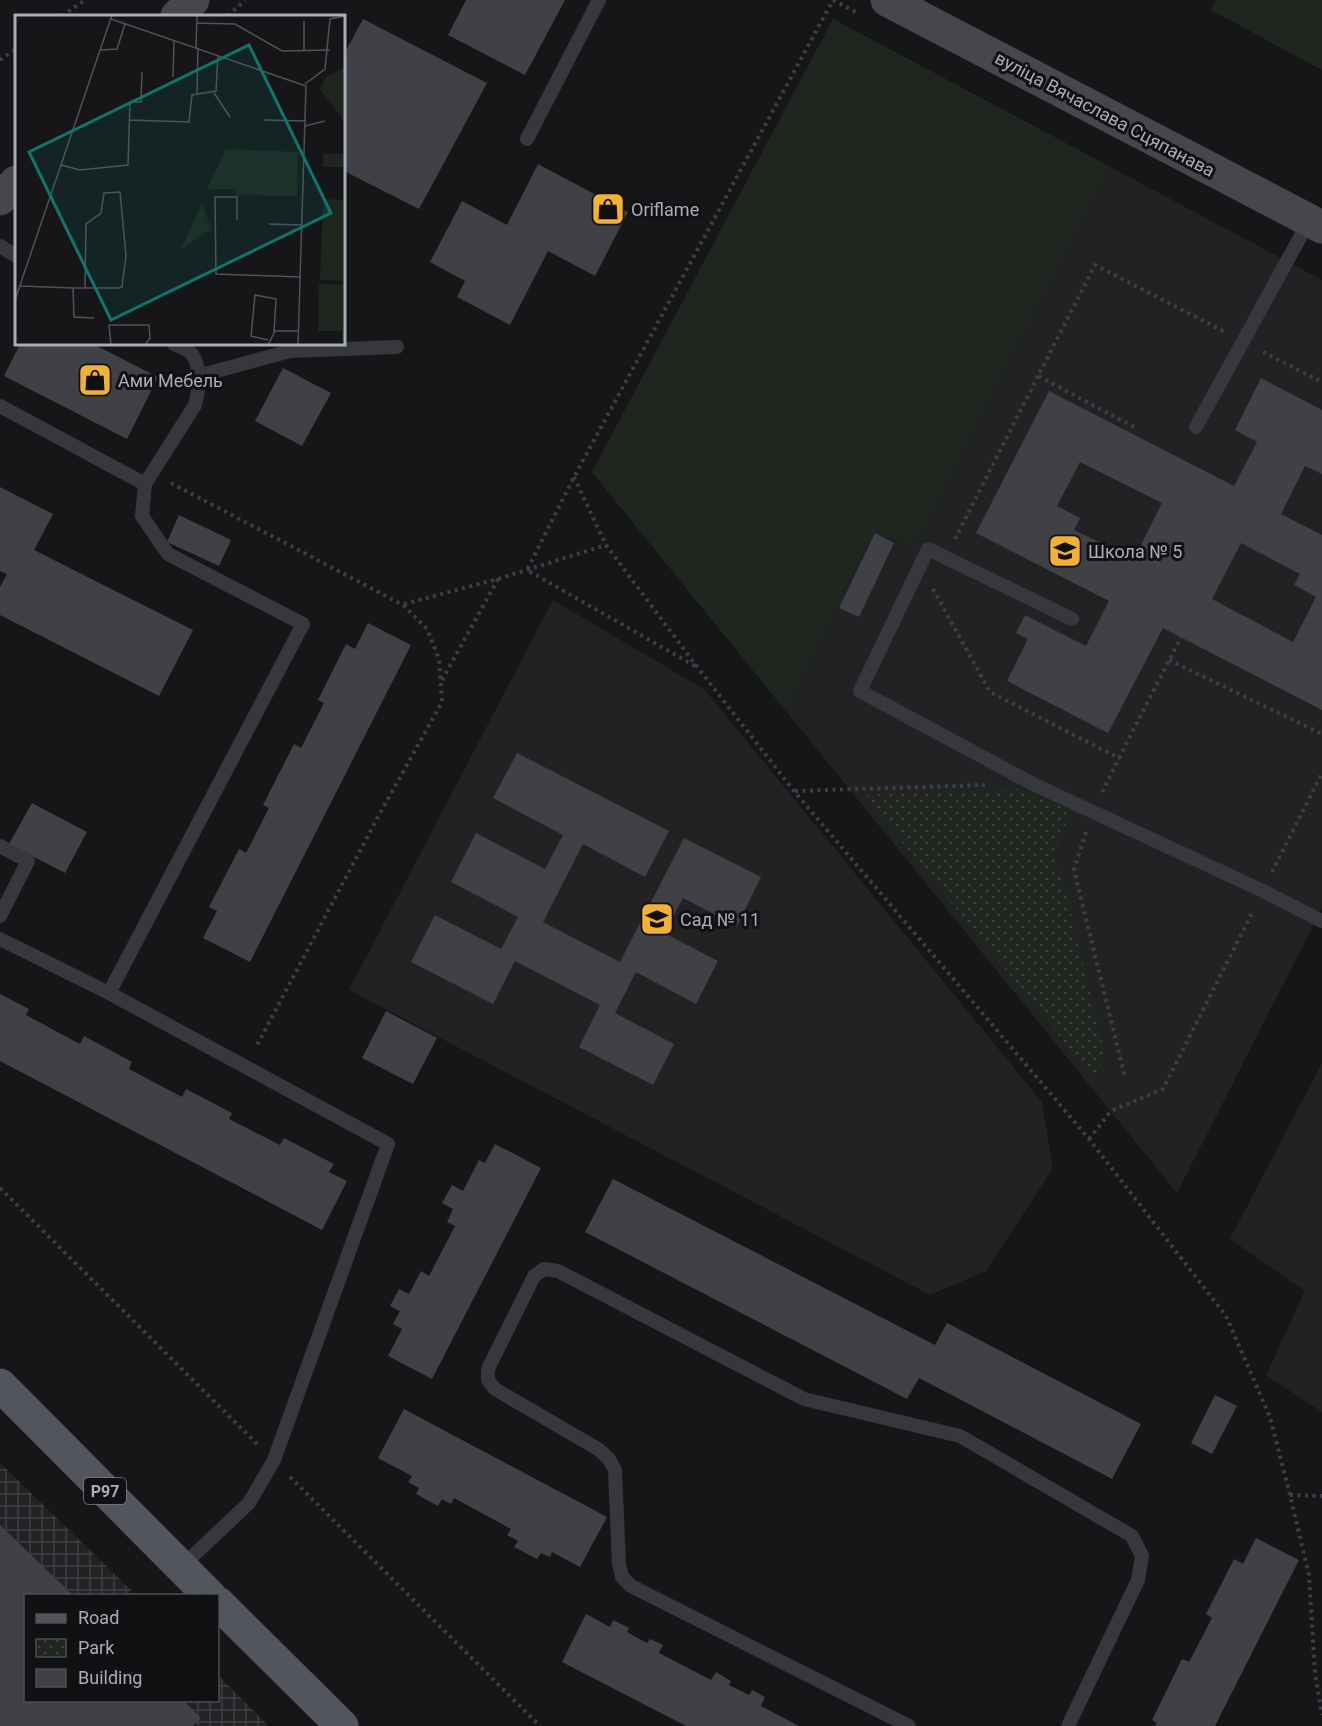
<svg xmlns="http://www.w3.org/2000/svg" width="1322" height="1726" font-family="Roboto,sans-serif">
	<defs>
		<pattern id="industrial-grid" width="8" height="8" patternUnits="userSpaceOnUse" patternTransform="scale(1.5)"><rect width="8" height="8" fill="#222225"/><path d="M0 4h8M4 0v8" fill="none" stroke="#3f3f43"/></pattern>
		<pattern id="park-dots" width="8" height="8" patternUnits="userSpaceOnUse" patternTransform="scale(1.5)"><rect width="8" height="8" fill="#1e261f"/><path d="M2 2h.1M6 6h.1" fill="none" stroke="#3c433d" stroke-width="1.8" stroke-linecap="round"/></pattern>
	</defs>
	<rect width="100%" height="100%" fill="#161618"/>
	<g fill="#222225">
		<polygon points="833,19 1322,280 1322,908 1177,1193 592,472"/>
		<polygon points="553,600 705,690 1042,1102 1053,1168 986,1271 930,1295 349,990"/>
		<polygon points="1322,1063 1322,1412 1266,1375 1305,1291 1230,1239"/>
	</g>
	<polygon fill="url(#industrial-grid)" points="0,1463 136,1595 26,1596 26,1700 218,1700 218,1675 269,1726 0,1726"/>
	<polygon fill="url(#park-dots)" points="1019,789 1071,811 1053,857 1062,876 1105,1055 1094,1079 864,795"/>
	<g fill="#1e261f">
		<polygon points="1216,0 1322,0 1322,70 1211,10"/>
		<polygon points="833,19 1109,166 913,546 876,528 785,710 592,472"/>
	</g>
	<g fill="#404145" fill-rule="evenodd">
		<polygon points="466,0 565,0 525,75 448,35"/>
		<polygon points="363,19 487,83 419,209 344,171 344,54"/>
		<polygon points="538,164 628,212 595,276 548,251 510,325 457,297 465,281 430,262 462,201 507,225"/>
		<polygon points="20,344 93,344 158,377 127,439 4,376"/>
		<polygon points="283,368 331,393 302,446 255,421"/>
		<path d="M1261 378 1322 410V474L1305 466 1281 514 1322 535V710L1163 628 1108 733 1007 681 1028 639 1016 633 1025 615 1086 646 1109 601 976 533 1049 391 1234 486 1257 442 1235 430ZM1080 462 1162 503 1134 559 1074 530 1080 518 1057 506ZM1241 543 1300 574 1294 585 1316 597 1293 642 1212 599Z"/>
		<polygon points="0,487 53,514 34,550 193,630 159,696 0,615 0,587 7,574 0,571"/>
		<polygon points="179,515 231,540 219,566 167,542"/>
		<polygon points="875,533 894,543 859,617 839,608"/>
		<polygon points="368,623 411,645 250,962 203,938 217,911 209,907 239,849 246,853 269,808 263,805 294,744 301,748 324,703 318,700 346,644 355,649"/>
		<polygon points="517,753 669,831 645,877 583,844 543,922 620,962 684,838 761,877 737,926 683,898 664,933 718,961 696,1004 636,972 615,1013 674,1044 653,1085 579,1047 600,1005 515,961 493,1004 411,962 435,915 501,949 518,917 451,882 476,833 545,869 563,835 493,798"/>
		<polygon points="32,803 87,832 65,873 9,844"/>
		<polygon points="0,994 29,1009 26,1015 80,1044 84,1036 132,1062 129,1069 182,1097 186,1089 232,1113 229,1119 280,1145 284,1138 334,1164 329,1172 347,1181 322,1230 0,1061"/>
		<polygon points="386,1011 437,1038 413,1084 362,1058"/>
		<polygon points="495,1144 541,1168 432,1379 388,1356 402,1329 393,1324 400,1311 390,1306 399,1289 409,1294 421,1271 429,1276 455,1226 447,1222 453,1209 442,1203 452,1185 463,1191 479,1160 485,1163"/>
		<polygon points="613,1179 935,1345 947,1323 1141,1424 1112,1479 919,1378 907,1399 585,1232"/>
		<polygon points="1215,1395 1237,1406 1212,1454 1191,1443"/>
		<polygon points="404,1409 607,1517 580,1567 552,1552 550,1557 541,1553 537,1559 514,1547 518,1541 507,1535 511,1529 454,1498 451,1504 442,1499 438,1506 416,1494 419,1488 408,1482 412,1476 378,1458"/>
		<polygon points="0,1525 74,1596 26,1596 26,1700 183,1700 201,1718 193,1726 0,1726"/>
		<polygon points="1256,1538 1299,1560 1215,1726 1155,1726 1157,1723 1152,1720 1182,1659 1189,1662 1212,1618 1206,1614 1234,1559 1243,1564"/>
		<polygon points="586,1614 610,1627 613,1620 629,1628 627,1632 647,1643 650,1639 663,1645 659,1653 711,1680 716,1672 731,1681 729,1685 749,1695 752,1690 765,1697 761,1706 799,1726 686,1726 562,1662"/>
	</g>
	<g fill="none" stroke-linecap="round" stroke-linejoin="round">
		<g stroke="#3d3f44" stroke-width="4" stroke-dasharray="3 4.5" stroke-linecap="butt">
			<polyline points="833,0 859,14"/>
			<polyline points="62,16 85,0"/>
			<polyline points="228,16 245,0"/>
			<polyline points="0,60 16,49"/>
			<polyline points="1263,352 1322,382"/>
			<polyline points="1134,427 1038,376 1095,265 1225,332"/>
			<polyline points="574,477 606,545 698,668 794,791 1089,1139 1226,1316 1270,1417 1290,1495 1309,1575 1315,1673 1322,1715"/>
			<polyline points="171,483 403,605 427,629 439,659 442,702 379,815 256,1047"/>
			<polyline points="955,539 1038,376"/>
			<polyline points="933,589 990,692 1119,758 1181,637"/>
			<polyline points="404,604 498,579 606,545"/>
			<polyline points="1169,660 1322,734"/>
			<polyline points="695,666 527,570 574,477 833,0"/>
			<polyline points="442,680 498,579"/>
			<polyline points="795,791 985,785"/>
			<polyline points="1102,792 1119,758"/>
			<polyline points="1086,832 1074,870 1125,1077"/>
			<polyline points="1272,872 1322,773"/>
			<polyline points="1089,1139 1111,1111 1163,1089 1253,911"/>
			<polyline points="0,1188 257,1444"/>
			<polyline points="290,1477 540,1726"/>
			<polyline points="1290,1495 1322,1496"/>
		</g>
		<g stroke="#37383d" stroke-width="14">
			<polyline points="527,139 599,0"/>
			<polyline points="0,246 16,256"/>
			<polyline points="198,376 290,351 397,347"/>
			<polyline points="0,406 145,484"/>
			<polyline points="1196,427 1309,221"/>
			<polyline points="1072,619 928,549 860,691 1033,784 1263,891 1322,921"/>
			<polyline points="0,846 28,861 0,916"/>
			<polyline points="0,939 109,993 388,1144 274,1460 249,1503 181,1567"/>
			<path d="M109 993 303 624 168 554 142 516 145 484 195 405C199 390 202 366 191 353 187 349 179 346 174 344"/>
			<polyline points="909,1726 631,1586 622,1577 619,1564 615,1470 609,1459 598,1449 495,1389 488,1380 488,1369 534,1276 544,1269 558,1271 804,1399 960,1436 1132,1536 1142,1556 1138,1580 1068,1726"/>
		</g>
		<g stroke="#45474d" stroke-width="33">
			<polyline points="887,0 1322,227"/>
			<polyline points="177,16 193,0"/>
			<polyline points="0,199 16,182"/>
		</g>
		<g stroke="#53555c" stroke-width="33">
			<polyline points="0,1385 210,1596"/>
			<polyline points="218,1603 342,1726"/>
		</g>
	</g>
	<defs>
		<symbol id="shop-square" viewBox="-11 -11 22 22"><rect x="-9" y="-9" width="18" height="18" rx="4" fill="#f2b134" stroke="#111113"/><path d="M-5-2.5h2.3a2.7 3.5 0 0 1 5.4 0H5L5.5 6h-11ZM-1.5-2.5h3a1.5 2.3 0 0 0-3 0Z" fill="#111"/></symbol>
		<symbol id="school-square" viewBox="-11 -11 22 22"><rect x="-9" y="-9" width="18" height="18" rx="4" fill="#f2b134" stroke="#111113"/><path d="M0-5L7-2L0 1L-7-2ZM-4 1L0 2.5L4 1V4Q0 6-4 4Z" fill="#111"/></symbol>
	</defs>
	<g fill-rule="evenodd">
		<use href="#shop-square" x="589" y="190" width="38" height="38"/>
		<use href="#shop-square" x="76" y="361" width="38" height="38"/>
		<use href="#school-square" x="1046" y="532" width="38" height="38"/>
		<use href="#school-square" x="638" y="900" width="38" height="38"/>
	</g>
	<g text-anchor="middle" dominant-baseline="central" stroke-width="6" stroke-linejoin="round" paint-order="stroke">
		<rect fill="#111113" stroke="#7b7e86" stroke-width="1.5" x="84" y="1478" width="42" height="26" rx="4.5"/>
		<g font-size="16" font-weight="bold" fill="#a8adb8">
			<text x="105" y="1491">Р97</text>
		</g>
		<g font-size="18" fill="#a8adb8" stroke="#111113">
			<text transform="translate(1105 114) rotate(28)">вуліца Вячаслава Сцяпанава</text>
		</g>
		<g font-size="18" fill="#a8adb8" stroke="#111113" text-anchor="start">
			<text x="631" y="209">Oriflame</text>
			<text x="118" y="380">Ами Мебель</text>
			<text x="1088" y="551">Школа № 5</text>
			<text x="680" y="919">Сад № 11</text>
		</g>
	</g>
	<g transform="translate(15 15)">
		<rect width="330" height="330" fill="#161618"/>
		<path d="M330 52V107L305 74 311 62Z" fill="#1e261f"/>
		<path d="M187 189 197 216 190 217 165 236ZM304 269 330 270V330H327V316H303Z" fill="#1e261f"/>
		<path d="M211 134 283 137 282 181 221 180V174H192ZM308 139H330V152H308ZM308 184 330 185V266L305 265Z" fill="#1e261f"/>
		<path fill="none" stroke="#505258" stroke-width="1.5" d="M96 4 291 71 283 330M182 8 220 9 267 36 315 35M181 33 182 0M86 35 102 34 110 9M289 36V6M158 62 159 25M290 69 310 54 315 4 330 1M182 78 183 33M199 78 215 102M114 105 174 107 177 80 201 76 203 40M249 105 291 106M290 111 310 106M46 150 65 155 113 150 115 87H126L127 57M222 205V182H200L201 259 286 262M254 209 287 210M5 271 58 273H104L107 272 111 241 105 177 89 178 86 198 71 209 70 273M58 273 59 302 79 303M0 285 97 0M259 316H284M96 330 94 310H134L135 323 130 330M253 330 259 318 261 284 240 280 236 321 253 325"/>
		<path fill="#0f766e" fill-opacity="0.15" stroke="#0f766e" stroke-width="3" d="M234 30 316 198 96 305 14 137Z"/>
		<rect width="330" height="330" fill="none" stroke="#a8adb8" stroke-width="3"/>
	</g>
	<rect x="24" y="1594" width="195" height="108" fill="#111113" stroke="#4d4f55" stroke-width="1.5"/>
	<rect x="36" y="1614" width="30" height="9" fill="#53555c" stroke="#4d4f55" stroke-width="1.5"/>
	<text x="78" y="1624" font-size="18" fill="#a8adb8">Road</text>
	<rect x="36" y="1639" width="30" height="18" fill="url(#park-dots)" stroke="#4d4f55" stroke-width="1.5"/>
	<text x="78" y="1654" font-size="18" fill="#a8adb8">Park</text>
	<rect x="36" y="1669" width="30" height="18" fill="#404145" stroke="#4d4f55" stroke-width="1.5"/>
	<text x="78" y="1684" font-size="18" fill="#a8adb8">Building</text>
</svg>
